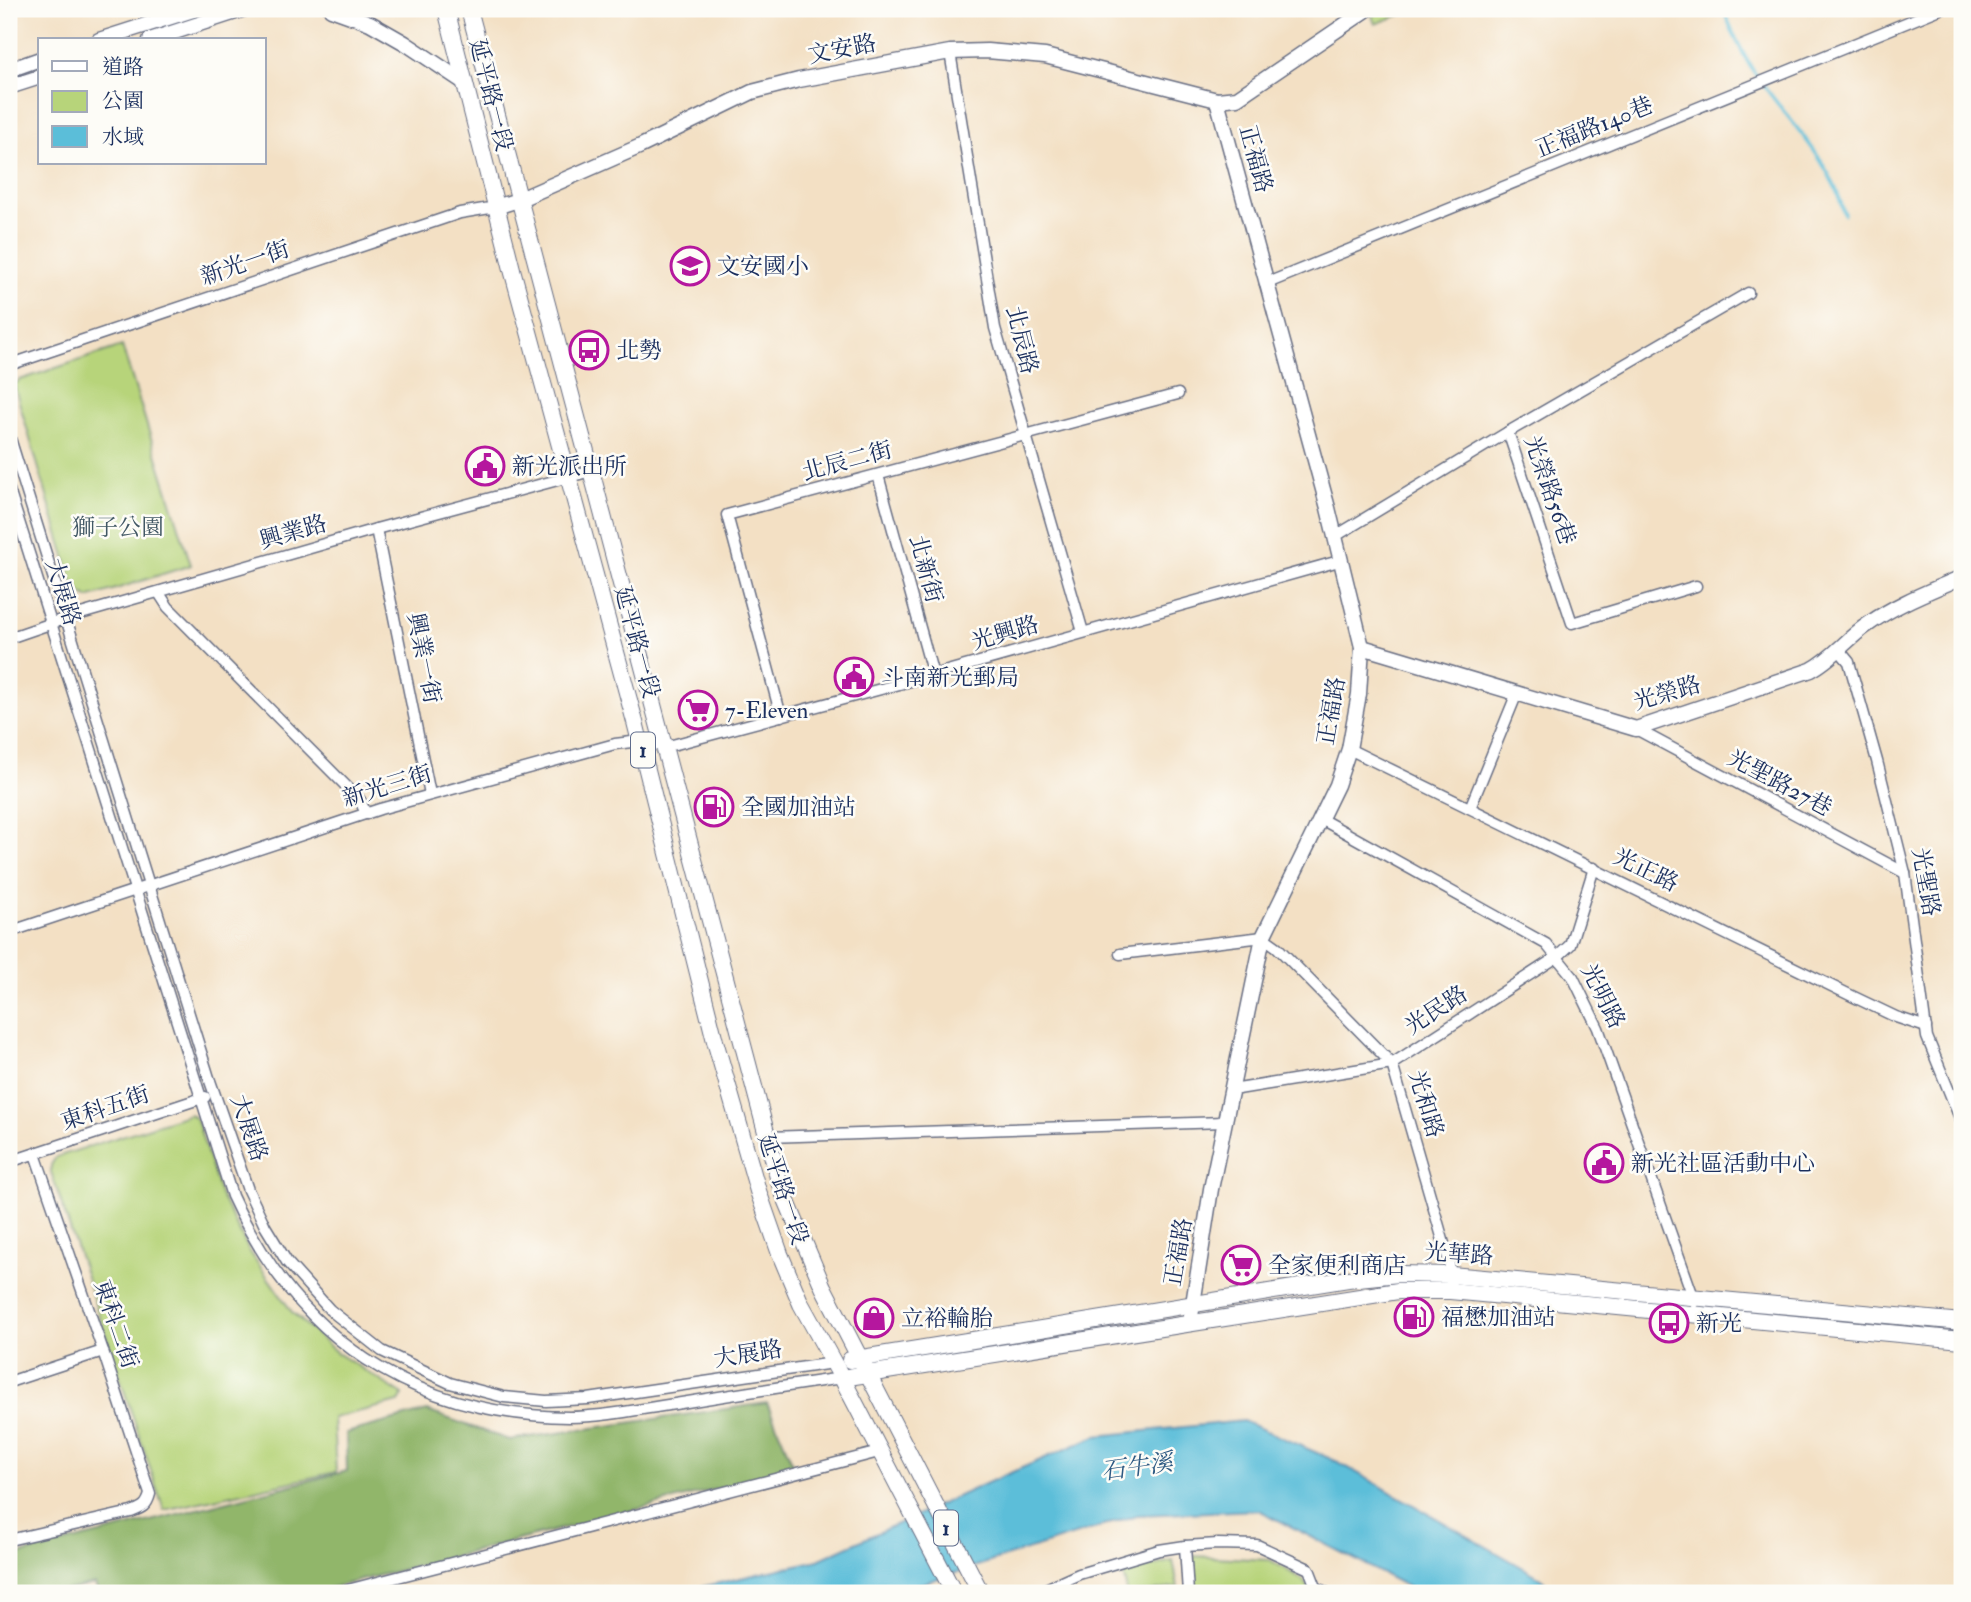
<svg xmlns="http://www.w3.org/2000/svg" width="1971" height="1602" font-family="'IM FELL Double Pica','Noto Serif TC',serif">
	<rect width="100%" height="100%" fill="#fdfcf7"/>
	<filter id="ink" filterUnits="userSpaceOnUse"><feTurbulence type="fractalNoise" baseFrequency=".0143" numOctaves="2"/><feDisplacementMap in="SourceGraphic" scale="14" xChannelSelector="R" yChannelSelector="G"/><feConvolveMatrix kernelMatrix="1 2 1 2 8 2 1 2 1" color-interpolation-filters="sRGB"/></filter>
	<filter id="wash" filterUnits="userSpaceOnUse"><feTurbulence type="fractalNoise" baseFrequency=".00686" numOctaves="4" result="noise"/><feDisplacementMap in="SourceGraphic" scale="28" xChannelSelector="R" yChannelSelector="G"/><feGaussianBlur stdDeviation="1.57" result="paint"/><feColorMatrix in="noise" values="0 0 0 0 0 0 0 0 0 0 0 0 0 0 0 0 0 1.4 0 .05"/><feComposite in="paint" operator="in"/></filter>
	<g filter="url(#wash)">
		<rect width="100%" height="100%" fill="#f3e0c4"/>
		<g fill="#b7d47a" stroke="#69826c" stroke-width="2">
			<polygon points="1384,9 1413,9 1414,10 1375,24 1372,16"/>
			<polygon points="122,346 191,565 88,598 74,587 14,385 20,380"/>
			<polygon points="190,1114 197,1120 220,1194 250,1252 292,1312 336,1352 403,1395 399,1402 333,1418 336,1472 164,1510 51,1172 51,1165 56,1157"/>
			<polygon points="1193,1556 1270,1560 1303,1580 1311,1593 1194,1593"/>
			<polygon points="1173,1561 1178,1587 1143,1593 1127,1593 1123,1573"/>
		</g>
		<polygon fill="#91b66a" stroke="#567264" stroke-width="2" points="767,1403 795,1469 311,1593 98,1593 95,1584 55,1593 9,1593 9,1557 347,1471 346,1433 427,1411 509,1440"/>
		<polygon fill="#5bbed9" stroke="#3b769c" stroke-width="2" points="1243,1421 1338,1462 1534,1574 1559,1593 1420,1593 1259,1510 1137,1515 892,1593 676,1593 818,1560 996,1479 1096,1436"/>
		<g fill="none" stroke-linecap="round" stroke-linejoin="round">
			<path stroke="#5bbed9" stroke-width="3.5" d="M1723 9C1732 30 1741 53 1754 72 1785 118 1832 159 1844 214"/>
		</g>
	</g>
	<g filter="url(#ink)">
		<g fill="none" stroke-linecap="round" stroke-linejoin="round">
			<defs>
				<g id="street">
					<polyline points="950,52 995,328 1083,632"/>
					<polyline points="1265,284 1940,9"/>
					<polyline points="9,365 460,213 496,207"/>
					<polyline points="1508,432 1572,623 1696,586"/>
					<polyline points="9,435 209,1078 248,1190 265,1226 287,1262 330,1310 382,1351 450,1383 504,1397 546,1401 588,1399 833,1363"/>
					<polyline points="878,475 933,675"/>
					<path d="M9 490 232 1196C298 1339 411 1415 569 1417 604 1417 640 1409 675 1404 730 1395 786 1386 842 1378"/>
					<polyline points="376,529 430,794"/>
					<polyline points="1334,537 1508,432 1748,293"/>
					<polyline points="159,593 168,607 360,800 366,814"/>
					<polyline points="9,638 67,618 376,529 591,471"/>
					<polyline points="1839,650 1849,662 1877,761 1905,873 1927,1037 1962,1123"/>
					<polyline points="781,716 727,515 1178,394"/>
					<polyline points="1636,729 1905,873"/>
					<polyline points="1349,749 1854,997 1896,1017 1926,1027"/>
					<polyline points="1470,808 1517,693"/>
					<polyline points="1321,819 1546,944 1573,977 1598,1028 1695,1302"/>
					<polyline points="9,932 380,809 615,744 640,741 665,747 933,675 1339,561"/>
					<polyline points="1120,954 1263,937 1277,947 1392,1064 1449,1261 1451,1282"/>
					<polyline points="1232,1090 1392,1064 1557,957 1570,945 1594,868"/>
					<polyline points="768,1137 1224,1122"/>
					<polyline points="9,1162 205,1097"/>
					<polyline points="9,1382 103,1351"/>
					<path d="M9 1540 131 1512C142 1508 147 1506 150 1494L103 1351 35 1154"/>
					<polyline points="1185,1546 1188,1593"/>
					<polyline points="336,1593 879,1452"/>
					<polyline points="1037,1593 1079,1574 1159,1550 1185,1546 1218,1544 1257,1545 1309,1569 1316,1587 1327,1593"/>
				</g>
				<g id="secondary">
					<polyline points="331,9 370,23 405,43 465,83"/>
					<polyline points="99,40 196,9"/>
					<polyline points="150,40 245,9"/>
					<polyline points="9,70 40,59"/>
					<polyline points="9,87 40,77"/>
					<polyline points="496,207 518,200 641,146 752,92 799,80 950,52 987,51 1045,56 1217,100 1237,98 1368,9"/>
					<path d="M1362 647 1636 729 1811 670C1834 658 1848 637 1870 623 1898 603 1931 591 1962 577"/>
					<polyline points="1190,1323 1211,1189 1263,937 1337,785 1349,749 1359,694 1362,647 1328,508 1217,100"/>
				</g>
				<g id="primary">
					<polyline points="446,9 513,273 635,722 715,1041 758,1191 780,1254 801,1304 842,1378 954,1593"/>
					<polyline points="469,9 780,1185 823,1287 981,1593"/>
					<polyline points="850,1360 1348,1279 1399,1274 1451,1275 1962,1322"/>
					<polyline points="842,1378 1398,1291 1450,1291 1962,1340"/>
				</g>
			</defs>
			<use href="#street" stroke="#676d82" stroke-width="13"/>
			<use href="#secondary" stroke="#676d82" stroke-width="17"/>
			<use href="#primary" stroke="#676d82" stroke-width="18"/>
			<use href="#street" stroke="#fff" stroke-width="10"/>
			<use href="#secondary" stroke="#fff" stroke-width="14"/>
			<use href="#primary" stroke="#fff" stroke-width="16"/>
		</g>
	</g>
	<defs>
		<symbol id="school-ring" viewBox="-11 -11 22 22"><circle r="9.5" fill="#fdfcf7" stroke="#b5179e" stroke-width="1.5"/><path d="M0-5L7-2L0 1L-7-2ZM-4 1L0 2.5L4 1V4Q0 6-4 4Z" fill="#b5179e"/></symbol>
		<symbol id="bus-ring" viewBox="-11 -11 22 22"><circle r="9.5" fill="#fdfcf7" stroke="#b5179e" stroke-width="1.5"/><path d="M-5-6H5V4H4V6H2V4H-2V6H-4V4H-5ZM-3.5-4V0h7V-4ZM-3.5 1.2v1.5H-2V1.2ZM2 1.2v1.5H3.5V1.2Z" fill="#b5179e"/></symbol>
		<symbol id="civic-ring" viewBox="-11 -11 22 22"><circle r="9.5" fill="#fdfcf7" stroke="#b5179e" stroke-width="1.5"/><path d="M-.6-6.5H3V-4.5H.6V-3L4-1V1h2V6H-6V1h2V-1L-.6-3ZM-1.2 2.5V6h2.4V2.5Z" fill="#b5179e"/></symbol>
		<symbol id="supermarket-ring" viewBox="-11 -11 22 22"><circle r="9.5" fill="#fdfcf7" stroke="#b5179e" stroke-width="1.5"/><path d="M-6-5.5h2.5l.6 2H6L4.5 2H-2.5L-4.4-4H-6ZM-1.5 3.2a1.3 1.3 0 1 0 .1 0ZM3 3.2a1.3 1.3 0 1 0 .1 0Z" fill="#b5179e"/></symbol>
		<symbol id="fuel-ring" viewBox="-11 -11 22 22"><circle r="9.5" fill="#fdfcf7" stroke="#b5179e" stroke-width="1.5"/><path d="M-5.5-6h7V0h2V4h1.3V-2.5L3-4.5l.8-.8L6-3V5H2.5V1h-1V6h-7ZM-4.2-4.7v3.2H.2V-4.7Z" fill="#b5179e"/></symbol>
		<symbol id="shop-ring" viewBox="-11 -11 22 22"><circle r="9.5" fill="#fdfcf7" stroke="#b5179e" stroke-width="1.5"/><path d="M-5-2.5h2.3a2.7 3.5 0 0 1 5.4 0H5L5.5 6h-11ZM-1.5-2.5h3a1.5 2.3 0 0 0-3 0Z" fill="#b5179e"/></symbol>
	</defs>
	<g fill-rule="evenodd">
		<use href="#school-ring" x="668" y="244" width="44" height="44"/>
		<use href="#bus-ring" x="567" y="328" width="44" height="44"/>
		<use href="#civic-ring" x="463" y="444" width="44" height="44"/>
		<use href="#civic-ring" x="832" y="655" width="44" height="44"/>
		<use href="#supermarket-ring" x="676" y="688" width="44" height="44"/>
		<use href="#fuel-ring" x="692" y="785" width="44" height="44"/>
		<use href="#civic-ring" x="1582" y="1141" width="44" height="44"/>
		<use href="#supermarket-ring" x="1219" y="1243" width="44" height="44"/>
		<use href="#fuel-ring" x="1392" y="1295" width="44" height="44"/>
		<use href="#shop-ring" x="852" y="1296" width="44" height="44"/>
		<use href="#bus-ring" x="1647" y="1301" width="44" height="44"/>
	</g>
	<g text-anchor="middle" dominant-baseline="central" stroke-width="5" stroke-linejoin="round" paint-order="stroke">
		<g fill="#fdfcf7" stroke="#5f6c8c" stroke-width="2">
			<rect x="631" y="732.5" width="24" height="35" rx="5"/>
			<rect x="934" y="1510.5" width="24" height="35" rx="5"/>
		</g>
		<g font-size="21" font-weight="bold" fill="#1b2f5e">
			<text x="643" y="750">1</text>
			<text x="946" y="1528">1</text>
		</g>
		<g font-size="23" fill="#1b2f5e" stroke="#fdfcf7">
			<text transform="translate(842 49) rotate(-11)">文安路</text>
			<text transform="translate(491 95) rotate(76)">延平路一段</text>
			<text transform="translate(1594 127) rotate(-22)">正福路140巷</text>
			<text transform="translate(1256 159) rotate(75)">正福路</text>
			<text transform="translate(245 263) rotate(-19)">新光一街</text>
			<text transform="translate(1022 340) rotate(76)">北辰路</text>
			<text transform="translate(847 461) rotate(-15)">北辰二街</text>
			<text transform="translate(1550 490) rotate(71)">光榮路56巷</text>
			<text transform="translate(293 532) rotate(-16)">興業路</text>
			<text transform="translate(926 569) rotate(75)">北新街</text>
			<text transform="translate(63 592) rotate(73)">大展路</text>
			<text transform="translate(1005 633) rotate(-16)">光興路</text>
			<text transform="translate(637 642) rotate(75)">延平路一段</text>
			<text transform="translate(424 658) rotate(79)">興業一街</text>
			<text transform="translate(1667 693) rotate(-16)">光榮路</text>
			<text transform="translate(1331 711) rotate(-80)">正福路</text>
			<text transform="translate(1780 783) rotate(28)">光聖路27巷</text>
			<text transform="translate(387 786) rotate(-17)">新光三街</text>
			<text transform="translate(1646 870) rotate(26)">光正路</text>
			<text transform="translate(1926 882) rotate(80)">光聖路</text>
			<text transform="translate(1603 996) rotate(63)">光明路</text>
			<text transform="translate(1436 1010) rotate(-33)">光民路</text>
			<text transform="translate(1426 1104) rotate(73)">光和路</text>
			<text transform="translate(105 1108) rotate(-19)">東科五街</text>
			<text transform="translate(249 1128) rotate(71)">大展路</text>
			<text transform="translate(783 1189) rotate(72)">延平路一段</text>
			<text transform="translate(1178 1252) rotate(-80)">正福路</text>
			<text transform="translate(1459 1254) rotate(4)">光華路</text>
			<text transform="translate(116 1324) rotate(71)">東科二街</text>
			<text transform="translate(748 1354) rotate(-9)">大展路</text>
		</g>
		<g font-size="23" fill="#1b2f5e" stroke="#fdfcf7" text-anchor="start">
			<text x="717" y="266">文安國小</text>
			<text x="616" y="350">北勢</text>
			<text x="512" y="466">新光派出所</text>
			<text x="881" y="677">斗南新光郵局</text>
			<text x="725" y="710">7-Eleven</text>
			<text x="741" y="807">全國加油站</text>
			<text x="1631" y="1163">新光社區活動中心</text>
			<text x="1268" y="1265">全家便利商店</text>
			<text x="1441" y="1317">福懋加油站</text>
			<text x="901" y="1318">立裕輪胎</text>
			<text x="1696" y="1323">新光</text>
		</g>
		<g font-size="23" fill="#425865" stroke="#fdfcf7">
			<text x="118" y="527">獅子公園</text>
		</g>
		<g font-size="24" font-style="italic" fill="#2e5a83" stroke="#fdfcf7">
			<text transform="translate(1137 1467) rotate(-8)">石牛溪</text>
		</g>
	</g>
	<rect width="1971" height="1602" fill="none" stroke="#fdfcf7" stroke-width="35"/>
	<rect x="38" y="38" width="228" height="126" fill="#fdfcf7" stroke="#a3aaba" stroke-width="2"/>
	<rect x="52" y="61" width="35" height="10" fill="#ffffff" stroke="#a3aaba" stroke-width="2"/>
	<text x="102" y="74" font-size="21" fill="#1b2f5e">道路</text>
	<rect x="52" y="91" width="35" height="21" fill="#b7d47a" stroke="#a3aaba" stroke-width="2"/>
	<text x="102" y="108" font-size="21" fill="#1b2f5e">公園</text>
	<rect x="52" y="126" width="35" height="21" fill="#5bbed9" stroke="#a3aaba" stroke-width="2"/>
	<text x="102" y="144" font-size="21" fill="#1b2f5e">水域</text>
</svg>
